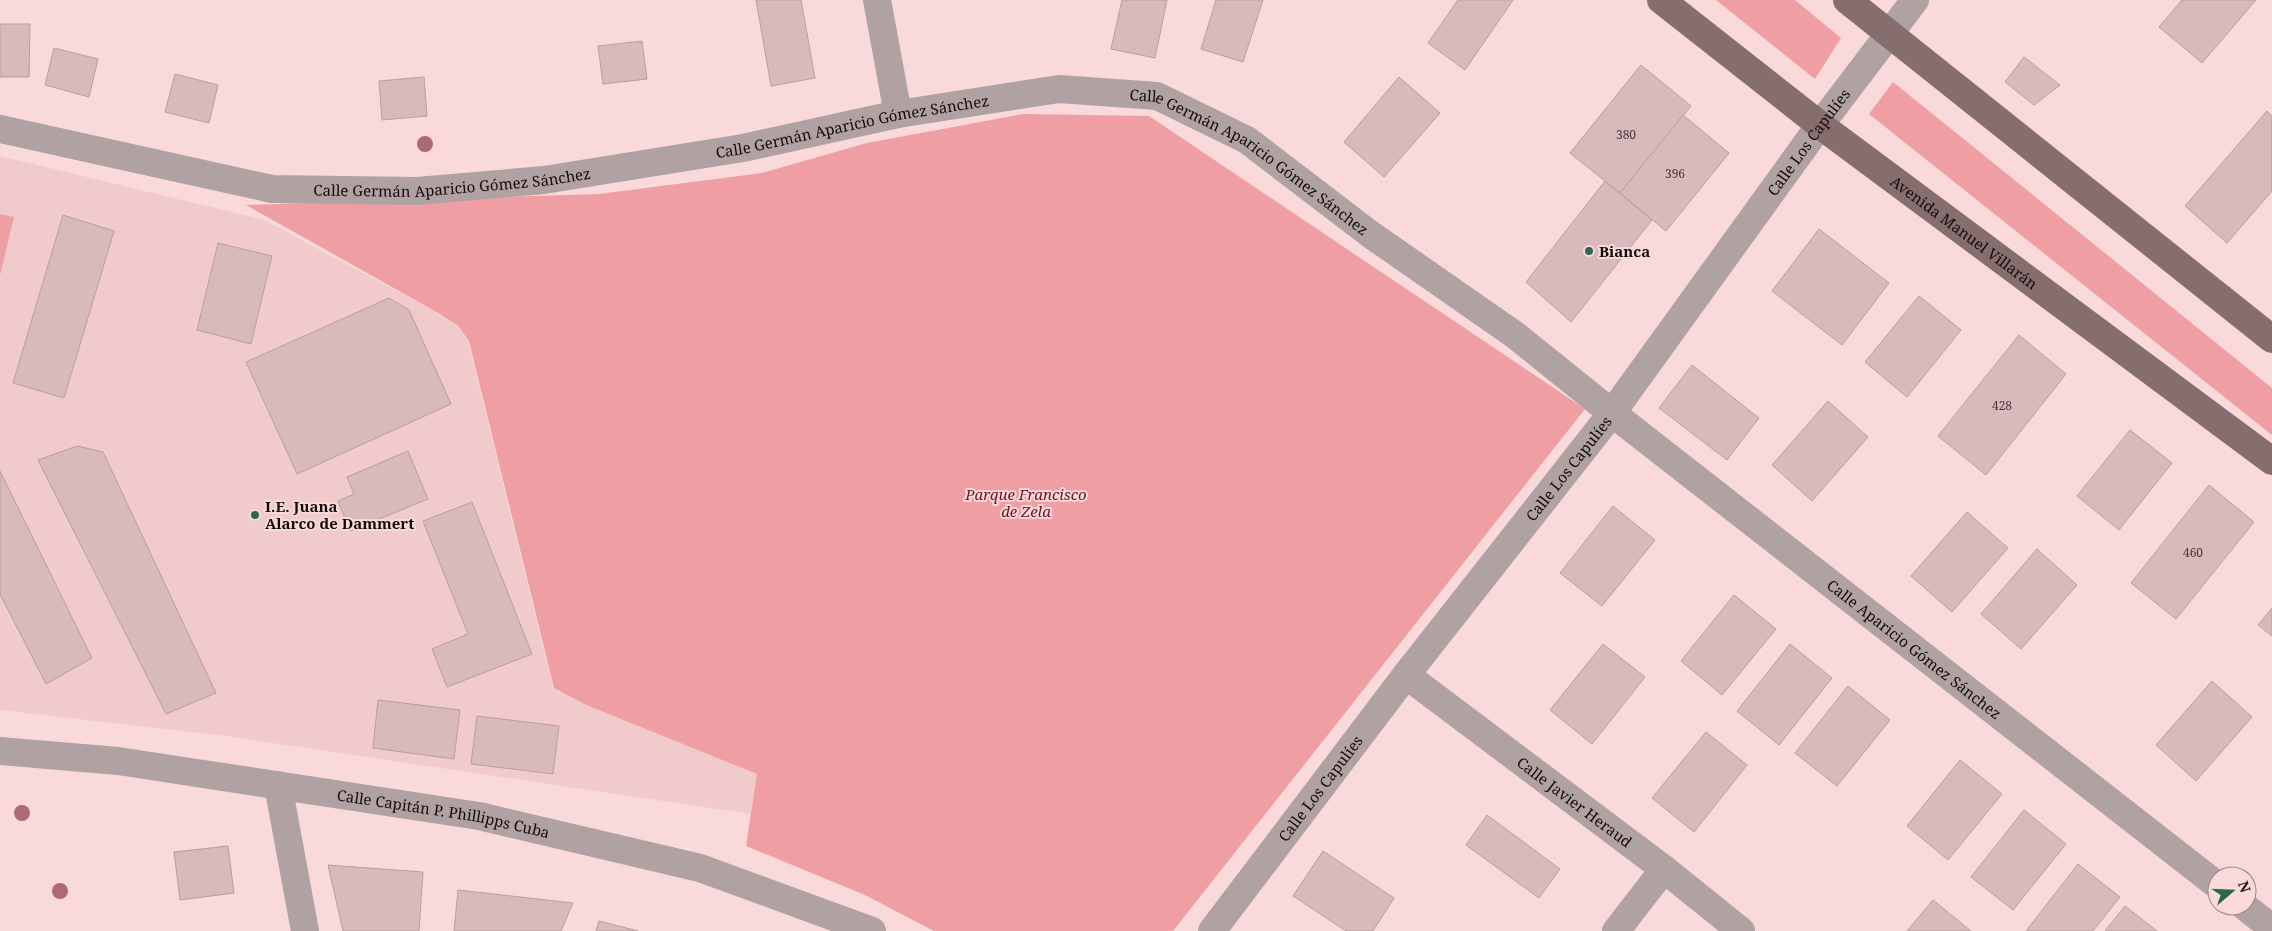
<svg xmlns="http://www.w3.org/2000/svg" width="2272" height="931" font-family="'Noto Serif',serif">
	<rect width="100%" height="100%" fill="#f9d9da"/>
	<polygon fill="#f1cacc" points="0,156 264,220 440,314 458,327 468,341 553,688 585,705 757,774 751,814 226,736 0,710"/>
	<g fill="#ef9ea4">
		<polygon points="1716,0 1795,0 1841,38 1815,79"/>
		<polygon points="1893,82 2272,388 2272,435 1869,114"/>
		<polygon points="1023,114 1149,116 1585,409 1173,931 934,931 865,895 746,846 757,774 586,705 554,688 469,341 458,326 440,314 246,205 599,194 762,173 867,143"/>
		<polygon points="0,214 14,217 0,275"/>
	</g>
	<g fill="#d9babc" stroke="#bb9d9e">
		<polygon points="756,0 801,0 815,78 771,86"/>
		<polygon points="1122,0 1167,0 1155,58 1111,49"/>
		<polygon points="1216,0 1263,0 1243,62 1201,49"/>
		<polygon points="1458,0 1513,0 1465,70 1428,43"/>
		<polygon points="2182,0 2256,0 2202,63 2159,27"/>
		<polygon points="0,24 30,24 29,77 0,77"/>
		<polygon points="642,41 647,79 603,84 598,46"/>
		<polygon points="54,48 98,59 89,97 45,85"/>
		<polygon points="2024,57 2060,85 2034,105 2005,82"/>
		<polygon points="1641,65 1691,106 1620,193 1570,153"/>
		<polygon points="175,74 218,85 209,123 165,112"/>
		<polygon points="424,77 427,116 382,120 379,81"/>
		<polygon points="1399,77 1440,113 1384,177 1344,142"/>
		<polygon points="2267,111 2272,116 2272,191 2227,243 2185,206"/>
		<polygon points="1683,115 1729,153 1666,231 1620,193"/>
		<polygon points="1605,181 1652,220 1571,322 1526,282"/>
		<polygon points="63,215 114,231 64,398 13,383"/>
		<polygon points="1819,229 1889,283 1842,345 1772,291"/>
		<polygon points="218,243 272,256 251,344 197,330"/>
		<polygon points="1919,296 1961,330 1907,397 1865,362"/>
		<polygon points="389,298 409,310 451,404 297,474 246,362"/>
		<polygon points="2019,335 2066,374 1986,475 1938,436"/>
		<polygon points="1692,365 1759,418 1727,460 1659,408"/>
		<polygon points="1828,401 1868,437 1812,501 1772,465"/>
		<polygon points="2130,430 2172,463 2119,530 2077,496"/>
		<polygon points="77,446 103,452 216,693 166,714 38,460"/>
		<polygon points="408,451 428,499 350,531 338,501 354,494 347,477"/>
		<polygon points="0,471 92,658 46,684 0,594"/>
		<polygon points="2209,485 2254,522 2176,619 2131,583"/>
		<polygon points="472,502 532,654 447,687 432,649 468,634 423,521"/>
		<polygon points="1613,506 1655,540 1602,606 1560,573"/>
		<polygon points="1967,512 2008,548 1952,612 1911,576"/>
		<polygon points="2037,549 2077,585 2021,649 1981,614"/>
		<polygon points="1734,595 1776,629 1722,695 1681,661"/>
		<polygon points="2272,608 2272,636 2258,625"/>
		<polygon points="1603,644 1645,677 1592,744 1550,710"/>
		<polygon points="1790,644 1832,678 1779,745 1737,711"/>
		<polygon points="2212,681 2252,717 2196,781 2156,745"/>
		<polygon points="1848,686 1890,720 1837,786 1795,753"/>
		<polygon points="378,700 460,710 454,759 373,748"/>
		<polygon points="477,716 559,726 553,774 471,764"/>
		<polygon points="1706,732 1747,765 1694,832 1652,798"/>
		<polygon points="1960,760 2002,794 1948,860 1907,826"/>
		<polygon points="2024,810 2066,844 2013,910 1971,877"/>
		<polygon points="1487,815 1560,869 1539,898 1466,845"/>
		<polygon points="228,846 234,893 180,900 174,852"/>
		<polygon points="1323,851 1394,898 1373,931 1346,931 1293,896"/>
		<polygon points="2078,864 2120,897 2093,931 2026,931"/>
		<polygon points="328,865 423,872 419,931 343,931"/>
		<polygon points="458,890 573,903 561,931 454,931"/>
		<polygon points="1933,900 1971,931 1907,931"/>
		<polygon points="2125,906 2157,931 2105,931"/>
		<polygon points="599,921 638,931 596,931"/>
	</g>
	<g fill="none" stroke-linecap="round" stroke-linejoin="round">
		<g stroke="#b0a2a3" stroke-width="28">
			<polyline points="877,0 898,114"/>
			<path id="s1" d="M0 129 272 189 417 191 544 180 743 148 898 114 1059 89 1157 96 1247 140 1370 234 1515 335 1612 413 2217 885"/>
			<path id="s2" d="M1406 675 1664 869 1741 931"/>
			<path id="s3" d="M0 751 118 761 479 816 700 868 872 931"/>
			<polyline points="278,785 305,931"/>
			<polyline points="2244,906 2272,928"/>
			<path id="s4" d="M1212 931 1406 675 1612 413 1820 125 1915 0"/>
			<polyline points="1616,931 1664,869"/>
		</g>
		<g stroke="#866e6f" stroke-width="28">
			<path id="s5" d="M1661 0 1820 125 2272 461"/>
			<polyline points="1847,0 2272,339"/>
		</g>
	</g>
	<g fill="#ab6a76">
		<circle cx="425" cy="144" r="8"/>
		<circle cx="22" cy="813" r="8"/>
		<circle cx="60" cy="891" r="8"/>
	</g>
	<g fill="#2b6751" stroke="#f9d9da" stroke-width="2">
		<circle cx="1589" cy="251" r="5"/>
		<circle cx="255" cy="515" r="5"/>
	</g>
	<g text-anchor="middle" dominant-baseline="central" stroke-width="4" stroke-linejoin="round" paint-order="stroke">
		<g font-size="12" fill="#453637">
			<text x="1626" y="134">380</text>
			<text x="1675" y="173">396</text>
			<text x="2002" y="405">428</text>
			<text x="2193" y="552">460</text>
		</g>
		<g font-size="15" fill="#140a0b" stroke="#f9d9da">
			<text stroke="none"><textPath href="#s1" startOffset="864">Calle Germán Aparicio Gómez Sánchez</textPath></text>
			<text stroke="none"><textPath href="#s4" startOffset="989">Calle Los Capulíes</textPath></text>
			<text stroke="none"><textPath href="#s1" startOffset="1284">Calle Germán Aparicio Gómez Sánchez</textPath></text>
			<text stroke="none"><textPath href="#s1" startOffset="459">Calle Germán Aparicio Gómez Sánchez</textPath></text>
			<text stroke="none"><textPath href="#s5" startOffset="382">Avenida Manuel Villarán</textPath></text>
			<text stroke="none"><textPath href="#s4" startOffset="584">Calle Los Capulíes</textPath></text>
			<text stroke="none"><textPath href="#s1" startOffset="2112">Calle Aparicio Gómez Sánchez</textPath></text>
			<text stroke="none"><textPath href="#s4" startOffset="179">Calle Los Capulíes</textPath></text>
			<text stroke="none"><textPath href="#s2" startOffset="211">Calle Javier Heraud</textPath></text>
			<text stroke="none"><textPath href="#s3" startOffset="448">Calle Capitán P. Phillipps Cuba</textPath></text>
		</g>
		<g font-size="15" font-weight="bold" fill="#140a0b" stroke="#f9d9da" text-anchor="start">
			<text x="1599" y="251">Bianca</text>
			<text x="265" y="506">I.E. Juana<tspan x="265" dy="17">Alarco de Dammert</tspan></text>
		</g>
		<g font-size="15" font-style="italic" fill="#6c1025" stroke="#f9d9da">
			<text x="1026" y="494">Parque Francisco<tspan x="1026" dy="17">de Zela</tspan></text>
		</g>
	</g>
	<g transform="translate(2232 891) rotate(71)"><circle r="24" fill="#f9d9da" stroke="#9d8687"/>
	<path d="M0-4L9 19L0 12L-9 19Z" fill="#2b6751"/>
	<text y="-8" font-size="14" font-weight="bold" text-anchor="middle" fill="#140a0b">N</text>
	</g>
</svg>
